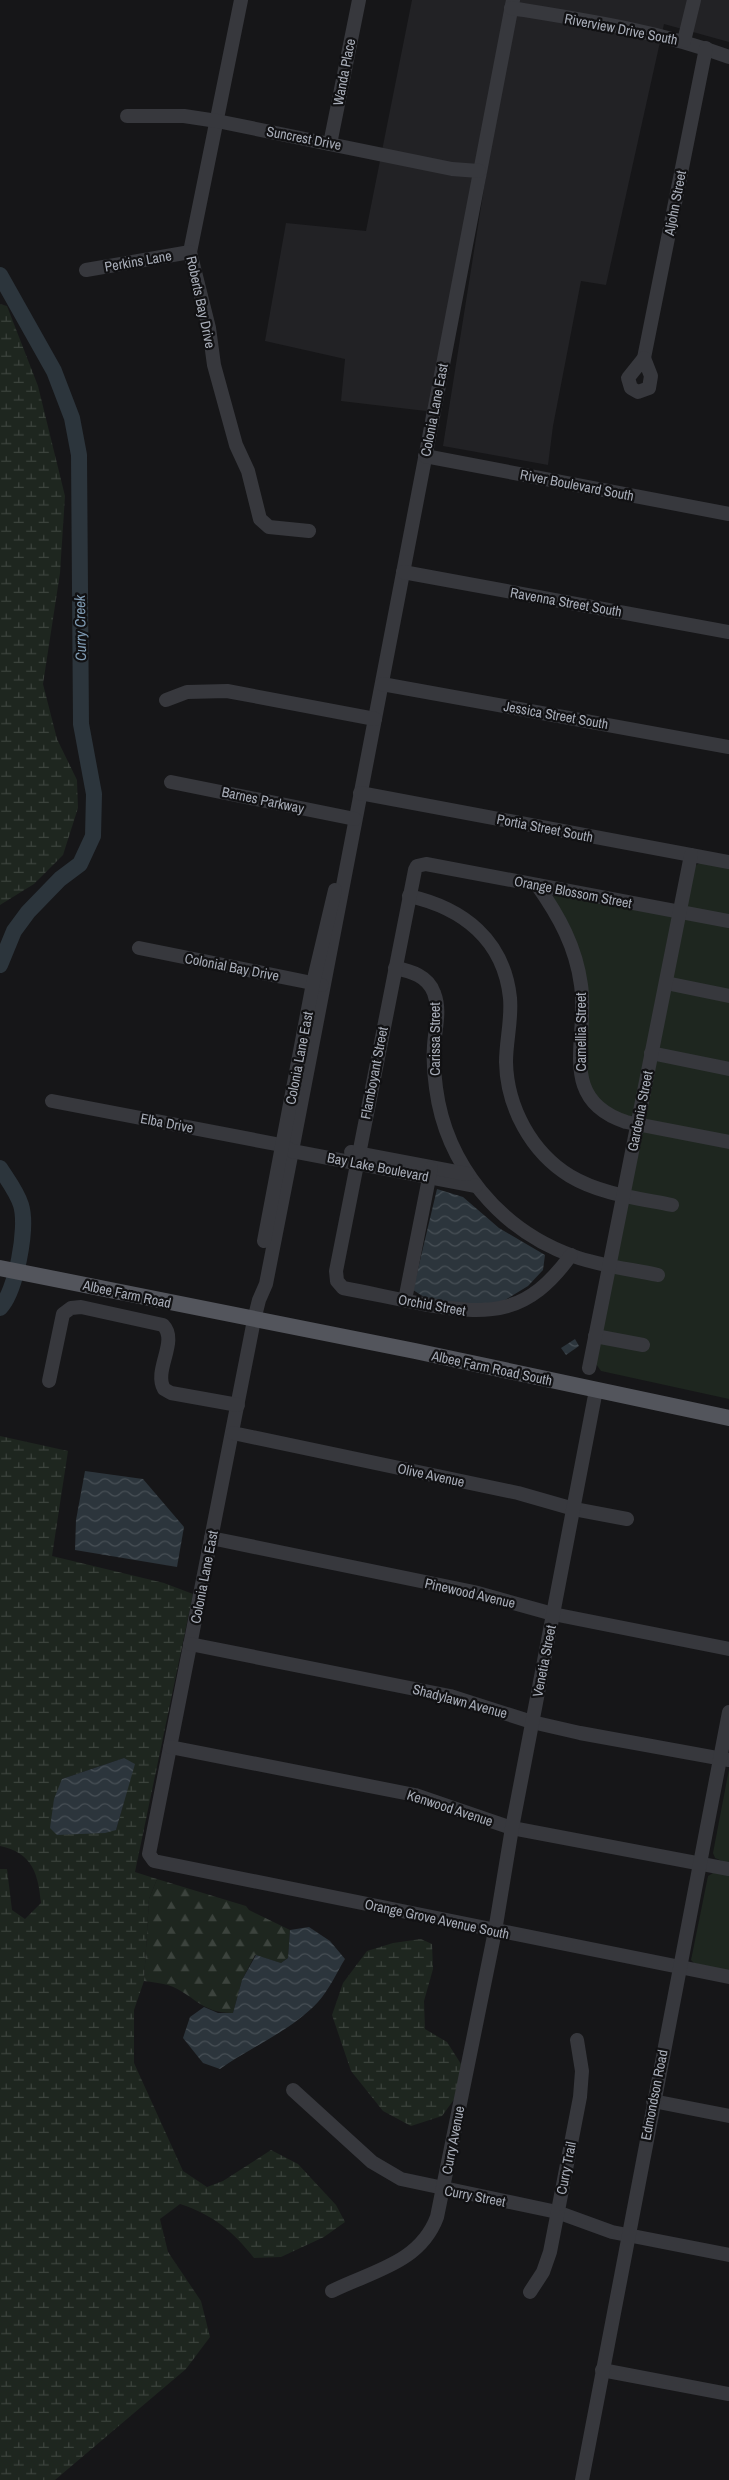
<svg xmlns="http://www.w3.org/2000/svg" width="729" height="2480" font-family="'Archivo Narrow',sans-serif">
	<defs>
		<pattern id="forest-firs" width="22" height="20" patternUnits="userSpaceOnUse" patternTransform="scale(1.25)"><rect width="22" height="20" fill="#1e261f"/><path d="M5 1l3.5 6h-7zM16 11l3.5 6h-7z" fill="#3c433d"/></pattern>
		<pattern id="wetland-marsh" width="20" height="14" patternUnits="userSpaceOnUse" patternTransform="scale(1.25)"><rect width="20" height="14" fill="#1e261f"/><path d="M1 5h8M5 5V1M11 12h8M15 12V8" fill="none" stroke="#3c433d"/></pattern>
		<pattern id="water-waves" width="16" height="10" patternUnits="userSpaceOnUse" patternTransform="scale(1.25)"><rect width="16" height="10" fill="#2c353c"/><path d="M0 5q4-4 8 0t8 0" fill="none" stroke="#485056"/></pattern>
	</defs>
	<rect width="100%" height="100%" fill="#161618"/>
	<g fill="#222225">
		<polygon points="412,0 508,0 425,426 426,411 341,401 345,359 265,341 286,223 366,231"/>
		<polygon points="518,0 729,0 729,42 664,24 606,285 581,281 553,426 548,465 443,446 494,125"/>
	</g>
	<g fill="#1e261f">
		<polygon points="703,861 729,866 729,1399 601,1371 596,1364 693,867"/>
		<polygon points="553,895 671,916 673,919 634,1115 627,1117 601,1103 585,1077 587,1018"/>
		<polygon points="729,1769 729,1864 715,1858 713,1853"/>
		<polygon points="729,1872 729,1972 694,1963 691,1960 708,1876 713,1873"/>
	</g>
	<path fill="url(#forest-firs)" d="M157 1879 246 1906 249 1910 290 1930 288 1958 281 1963 255 1955 242 1980 233 2013C200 2013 194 1994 168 1985 160 1983 152 1982 144 1981L149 1899Z"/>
	<g fill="url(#wetland-marsh)" fill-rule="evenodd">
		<polygon points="0,304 7,306 38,386 65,496 60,573 43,684 57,739 77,780 78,808 63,855 34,884 0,905"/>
		<path d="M0 1436 68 1451 52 1556 164 1583 193 1594 135 1872 157 1879 149 1899 144 1981 134 2010V2063L183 2171 207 2187 223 2181 271 2150 298 2164 336 2205 345 2222 324 2237 281 2257 254 2258C233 2231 213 2215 180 2204L160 2219 168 2252 201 2301 210 2337 186 2369 55 2480H0V1869H7L12 1910 25 1919 41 1903C38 1874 33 1853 0 1846ZM124 1758V1802L116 1830 62 1779Z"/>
		<polygon points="421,1939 432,1944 433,1969 424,2001 425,2029 447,2042 461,2064 458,2094 442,2116 411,2126 383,2111 351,2071 332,2015 343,1983 367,1951 393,1943"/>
	</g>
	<g fill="url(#water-waves)">
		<polygon points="437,1189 463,1197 499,1228 545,1255 543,1270 528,1286 497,1305 432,1302 413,1290"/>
		<polygon points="575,1339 579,1346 566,1355 561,1348"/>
		<polygon points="85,1471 143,1479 184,1527 177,1567 75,1550 76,1520"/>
		<polygon points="124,1758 135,1764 116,1830 105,1833 57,1835 50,1828 54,1799 62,1779"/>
		<path d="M309 1927 330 1941 345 1959C337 1972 329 1990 318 2002 291 2031 252 2046 220 2069L203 2063 183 2038 190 2017 204 2007 218 2013H233L242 1980 256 1955 281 1963 288 1958 290 1930Z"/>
	</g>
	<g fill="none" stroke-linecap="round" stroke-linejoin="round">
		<g stroke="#2c353c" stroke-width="16">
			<polyline points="0,275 54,371 72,418 79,455 81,724 94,794 93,836 80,864 60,879 28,912 14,931 0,965"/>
			<path d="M0 1168C7 1179 17 1192 21 1205 28 1228 16 1291 0 1308"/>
		</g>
		<g stroke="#37383d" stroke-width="14">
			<polyline points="241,0 190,252 209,328 214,365 236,445 248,471 260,519 269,527 309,531"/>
			<polyline points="513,0 292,1151 266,1284 259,1300 254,1320 149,1854 154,1861 729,1977"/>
			<path d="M511 8C585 20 659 31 729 57"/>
			<polyline points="684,41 694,0"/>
			<polyline points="127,116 184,116 217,121 452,169 479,171"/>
			<polyline points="330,144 359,0"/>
			<polyline points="86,270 190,252"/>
			<polyline points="644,358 706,48"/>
			<polygon points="644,358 651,376 649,388 638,392 631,388 628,378"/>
			<polyline points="425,456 729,514"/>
			<polyline points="403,572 729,632"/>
			<polyline points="382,684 729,747"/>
			<polyline points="166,700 187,692 227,691 375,719"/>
			<polyline points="171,782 355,819"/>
			<polyline points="360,793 729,862"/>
			<path d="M537 885C559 916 576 947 581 985 589 1039 556 1099 626 1122L729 1142"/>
			<path d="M409 896C463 908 504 940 510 998 512 1020 506 1041 506 1062 507 1107 531 1152 570 1176 600 1194 637 1198 672 1205"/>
			<polyline points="139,948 322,985"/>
			<path d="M395 968C411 971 428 976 434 993 441 1011 435 1028 434 1046 433 1060 434 1074 436 1088 446 1165 500 1230 573 1256 600 1266 630 1269 658 1275"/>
			<polyline points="666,983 729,996"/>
			<polyline points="651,1053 729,1069"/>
			<polyline points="52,1101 281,1145 292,1151 476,1186"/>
			<polyline points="351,1152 467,1174"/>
			<polyline points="264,1241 313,983 335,890"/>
			<path d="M571 1255C528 1315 490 1316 423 1304 396 1299 370 1293 343 1288L337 1281 336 1271 415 870 417 866 426 864 729 921"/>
			<polyline points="405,1300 431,1168"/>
			<polyline points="595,1336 643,1345"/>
			<polyline points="589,1368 691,855"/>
			<path d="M49 1381 63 1314 71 1308 81 1307 163 1325C179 1341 153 1370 164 1389L171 1393 238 1405"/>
			<polyline points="233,1433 518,1493 574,1509 627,1519"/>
			<polyline points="211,1538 474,1592 553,1614 729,1649"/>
			<polyline points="190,1644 450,1696 532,1722 580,1733 729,1760"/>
			<polyline points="170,1747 415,1795 512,1828 729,1869"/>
			<polyline points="293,2090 372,2162 401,2179 557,2212 612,2232 729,2255"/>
			<polyline points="653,2101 729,2116"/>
			<path d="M332 2291C372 2271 420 2263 437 2217L495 1931 512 1828 596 1390"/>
			<polyline points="530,2292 543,2272 550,2252 580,2097 582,2071 577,2040"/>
			<polyline points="602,2370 729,2394"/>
			<polyline points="582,2480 729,1712"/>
		</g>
		<polyline stroke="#53555c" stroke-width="16" points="0,1268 415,1351 729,1418"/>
	</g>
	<g text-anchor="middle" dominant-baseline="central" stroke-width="4.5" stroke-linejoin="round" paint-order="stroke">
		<g font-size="14" fill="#a8adb8" stroke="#111113">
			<text transform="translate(621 29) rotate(11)">Riverview Drive South</text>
			<text transform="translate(344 72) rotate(-79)">Wanda Place</text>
			<text transform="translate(304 138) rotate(11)">Suncrest Drive</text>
			<text transform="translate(675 203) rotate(-79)">Aljohn Street</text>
			<text transform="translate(138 261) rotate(-10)">Perkins Lane</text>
			<text transform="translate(201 302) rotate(78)">Roberts Bay Drive</text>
			<text transform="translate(434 410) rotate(-79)">Colonia Lane East</text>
			<text transform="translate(577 485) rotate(11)">River Boulevard South</text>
			<text transform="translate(566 602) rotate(10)">Ravenna Street South</text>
			<text transform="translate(556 715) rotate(10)">Jessica Street South</text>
			<text transform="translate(263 800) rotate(12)">Barnes Parkway</text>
			<text transform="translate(545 828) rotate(11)">Portia Street South</text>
			<text transform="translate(573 892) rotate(11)">Orange Blossom Street</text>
			<text transform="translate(232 967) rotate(11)">Colonial Bay Drive</text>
			<text transform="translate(581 1032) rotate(-90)">Camellia Street</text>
			<text transform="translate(435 1039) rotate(-90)">Carissa Street</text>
			<text transform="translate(299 1058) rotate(-79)">Colonia Lane East</text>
			<text transform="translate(374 1073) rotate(-79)">Flamboyant Street</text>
			<text transform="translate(640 1111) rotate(-79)">Gardenia Street</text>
			<text transform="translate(167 1123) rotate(11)">Elba Drive</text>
			<text transform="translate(378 1167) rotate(11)">Bay Lake Boulevard</text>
			<text transform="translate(127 1294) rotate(12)">Albee Farm Road</text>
			<text transform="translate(432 1305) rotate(10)">Orchid Street</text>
			<text transform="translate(492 1368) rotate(12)">Albee Farm Road South</text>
			<text transform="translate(431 1475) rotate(12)">Olive Avenue</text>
			<text transform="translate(204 1577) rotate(-79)">Colonia Lane East</text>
			<text transform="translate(470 1593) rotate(13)">Pinewood Avenue</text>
			<text transform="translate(544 1661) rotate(-79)">Venetia Street</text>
			<text transform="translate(460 1701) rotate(15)">Shadylawn Avenue</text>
			<text transform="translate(450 1808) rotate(18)">Kenwood Avenue</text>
			<text transform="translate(437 1919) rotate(12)">Orange Grove Avenue South</text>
			<text transform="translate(654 2095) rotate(-79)">Edmondson Road</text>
			<text transform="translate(453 2140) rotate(-79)">Curry Avenue</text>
			<text transform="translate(566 2168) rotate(-79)">Curry Trail</text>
			<text transform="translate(475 2196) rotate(11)">Curry Street</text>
		</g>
		<g font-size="15" font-style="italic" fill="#7f9bb3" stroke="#111113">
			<text transform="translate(80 628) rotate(-91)">Curry Creek</text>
		</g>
	</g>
</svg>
